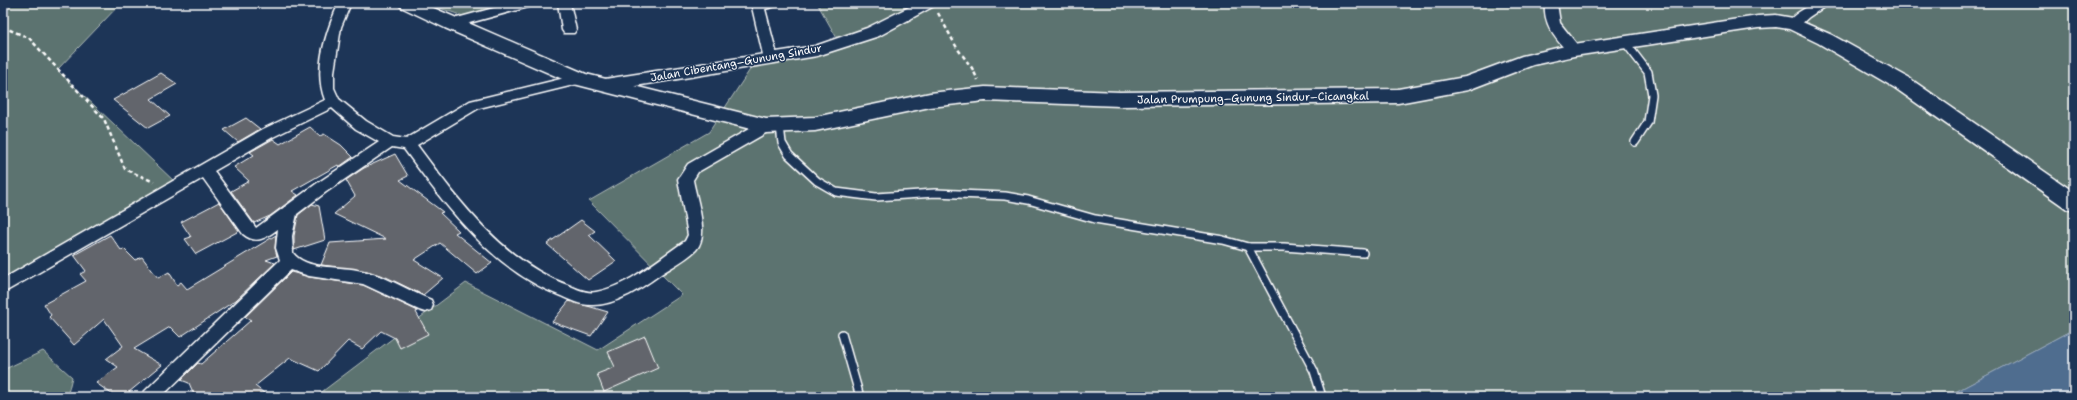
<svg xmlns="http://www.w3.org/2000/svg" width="2077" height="400" font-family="'Shantell Sans',sans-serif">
	<rect width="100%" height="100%" fill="#1d3557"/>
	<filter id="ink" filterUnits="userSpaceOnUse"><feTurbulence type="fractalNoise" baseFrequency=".025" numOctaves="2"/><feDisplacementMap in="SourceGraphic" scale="8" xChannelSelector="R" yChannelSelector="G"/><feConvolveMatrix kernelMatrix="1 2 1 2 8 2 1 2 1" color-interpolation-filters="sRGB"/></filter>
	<g filter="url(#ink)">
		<g fill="#5c736f" stroke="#aeb9b7">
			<polygon points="3,3 121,3 57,70 176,183 3,282"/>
			<polygon points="425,3 517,3 475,20"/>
			<polygon points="817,3 2074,3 2074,329 1946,397 315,397 466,283 598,350 682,295 589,201 709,132 755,62 838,40"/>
			<polygon points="43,351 72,377 67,397 3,397 3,370"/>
		</g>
		<polygon fill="#4f6d8f" stroke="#95a7bc" points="2074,329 2074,397 1946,397"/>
		<g fill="#62656c" stroke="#fff">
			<polygon points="161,73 177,84 151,99 170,116 148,128 113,100"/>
			<polygon points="246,118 260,129 238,142 224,130"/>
			<polygon points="310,127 320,136 324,134 341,145 353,157 339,167 338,165 292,191 298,195 270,216 254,223 231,191 249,181 234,167 254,155 250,152 273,139 280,144"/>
			<polygon points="395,154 408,176 400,180 443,212 440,213 459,231 455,233 492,263 477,274 440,243 414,260 443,278 423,295 386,277 367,271 321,265 330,243 386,239 334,214 355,196 346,180 364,168"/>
			<polygon points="219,202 239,231 196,254 185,239 191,237 181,222"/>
			<polygon points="312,204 319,206 325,240 294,250 294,236 298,215"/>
			<polygon points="581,220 595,231 589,235 616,261 588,280 547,244"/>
			<polygon points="110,235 121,250 124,249 135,260 142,257 158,278 169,272 177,285 181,282 187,289 276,235 275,248 277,256 266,260 275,263 236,300 180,337 170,327 134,349 162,365 123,397 116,397 96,383 118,367 106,359 123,346 104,319 74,345 49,317 51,315 44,304 86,281 80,274 86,271 74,255"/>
			<polygon points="291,272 309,277 363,285 418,311 416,312 428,334 400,348 395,338 381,331 362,349 348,341 319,371 290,358 255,386 269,397 231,397 225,392 215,397 195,397 189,383 181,380 198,363 201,364 251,320 245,317"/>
			<polygon points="569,301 591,307 608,312 591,336 552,322"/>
			<polygon points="645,336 658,368 604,392 597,374 615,367 608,352"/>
		</g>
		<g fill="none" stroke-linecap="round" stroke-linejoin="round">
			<defs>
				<g id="service">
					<polyline points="1625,42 1648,72 1652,95 1648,122 1635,142"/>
					<polyline points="780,126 782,143 789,155 817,181 836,192 876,197 935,193 1005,196 1028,200 1095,219 1223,240 1248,247 1284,247 1363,253"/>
					<polyline points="1248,247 1314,371 1322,397"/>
					<polyline points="842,334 860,397"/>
				</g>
				<g id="minor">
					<path d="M339 3H351L341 27 334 72V88L339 99 366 121 393 137 406 139 470 101 581 74 586 76 588 79 586 82 479 108 417 145C458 200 503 262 570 286 577 289 587 294 596 292 629 286 658 259 685 241L688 235 678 179 688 164 761 122 766 121 771 122 773 126 771 130 698 172 693 180C696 198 710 235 696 250 687 259 672 267 661 274 643 287 617 305 593 305 582 306 570 300 561 296 492 270 446 206 404 149L392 147 326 192 297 214 292 236 293 253C306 270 337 266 357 270 383 274 407 290 431 300L433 305 431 310 425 312 419 310 363 284 309 276 291 270 161 397H141L144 392 280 260 276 248 278 229C266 238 256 245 243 234L203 178 3 293V279L263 129 325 100C313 70 326 31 339 3ZM332 108 356 129 379 142 316 184 256 228 214 171 273 137Z"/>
					<polygon points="512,3 533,3 532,6 451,28 446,27 445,24 446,21"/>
					<polygon points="558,3 570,3 576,30 574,33 564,33 562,30"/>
					<polygon points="757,3 777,3 776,6 765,9 778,59 776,62 766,62 764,59 752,7"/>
					<path d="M1545 3H1557L1560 23 1579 47 1581 50 1579 53H1569C1555 39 1543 24 1545 3Z"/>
					<path d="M1814 3H1830L1809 17 1798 27H1788L1787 24C1793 14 1804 9 1814 3Z"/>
				</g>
				<polygon id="tertiary" points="917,3 937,3 934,6 879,36 817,56 605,91 599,89 597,85 599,81 605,79 815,46 867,28"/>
				<polygon id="secondary" points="398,3 422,3 586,74 766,119 815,117 930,93 985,87 1120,92 1398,89 1465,77 1522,56 1574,44 1758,16 1776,15 1793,18 1832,35 1909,78 2074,192 2074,211 2067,209 1895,88 1818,43 1789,29 1776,27 1758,28 1574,56 1533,65 1468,90 1398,103 1120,106 985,101 930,107 815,131 766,133 574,84 445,28 401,7"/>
			</defs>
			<use href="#service" stroke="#fff" stroke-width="10"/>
			<use href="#minor" stroke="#fff" stroke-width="3"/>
			<use href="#tertiary" stroke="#fff" stroke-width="3"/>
			<use href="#secondary" stroke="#fff" stroke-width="3"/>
			<g stroke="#fff" stroke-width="2.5" stroke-dasharray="4 3" stroke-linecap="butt">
				<polyline points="938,13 957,48 972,68 978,80"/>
				<polyline points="3,27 29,38 104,119 125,169 154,182"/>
			</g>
			<use href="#service" stroke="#1d3557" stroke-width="7"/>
			<use href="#minor" fill="#1d3557" fill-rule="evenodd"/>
			<use href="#tertiary" fill="#1d3557" fill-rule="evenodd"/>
			<use href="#secondary" fill="#1d3557" fill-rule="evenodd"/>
		</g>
	</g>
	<g text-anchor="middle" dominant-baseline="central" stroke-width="3" stroke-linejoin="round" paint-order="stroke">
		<g font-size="11" fill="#fff" stroke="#1d3557">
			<text transform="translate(736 63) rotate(-10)">Jalan Cibentang–Gunung Sindur</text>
			<text transform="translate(1253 98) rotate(-1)">Jalan Prumpung–Gunung Sindur–Cicangkal</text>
		</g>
	</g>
	<rect width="2077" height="400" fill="none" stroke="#1d3557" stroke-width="16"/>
	<rect x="8" y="8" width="2061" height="384" fill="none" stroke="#fff" stroke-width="1.5" filter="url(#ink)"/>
</svg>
